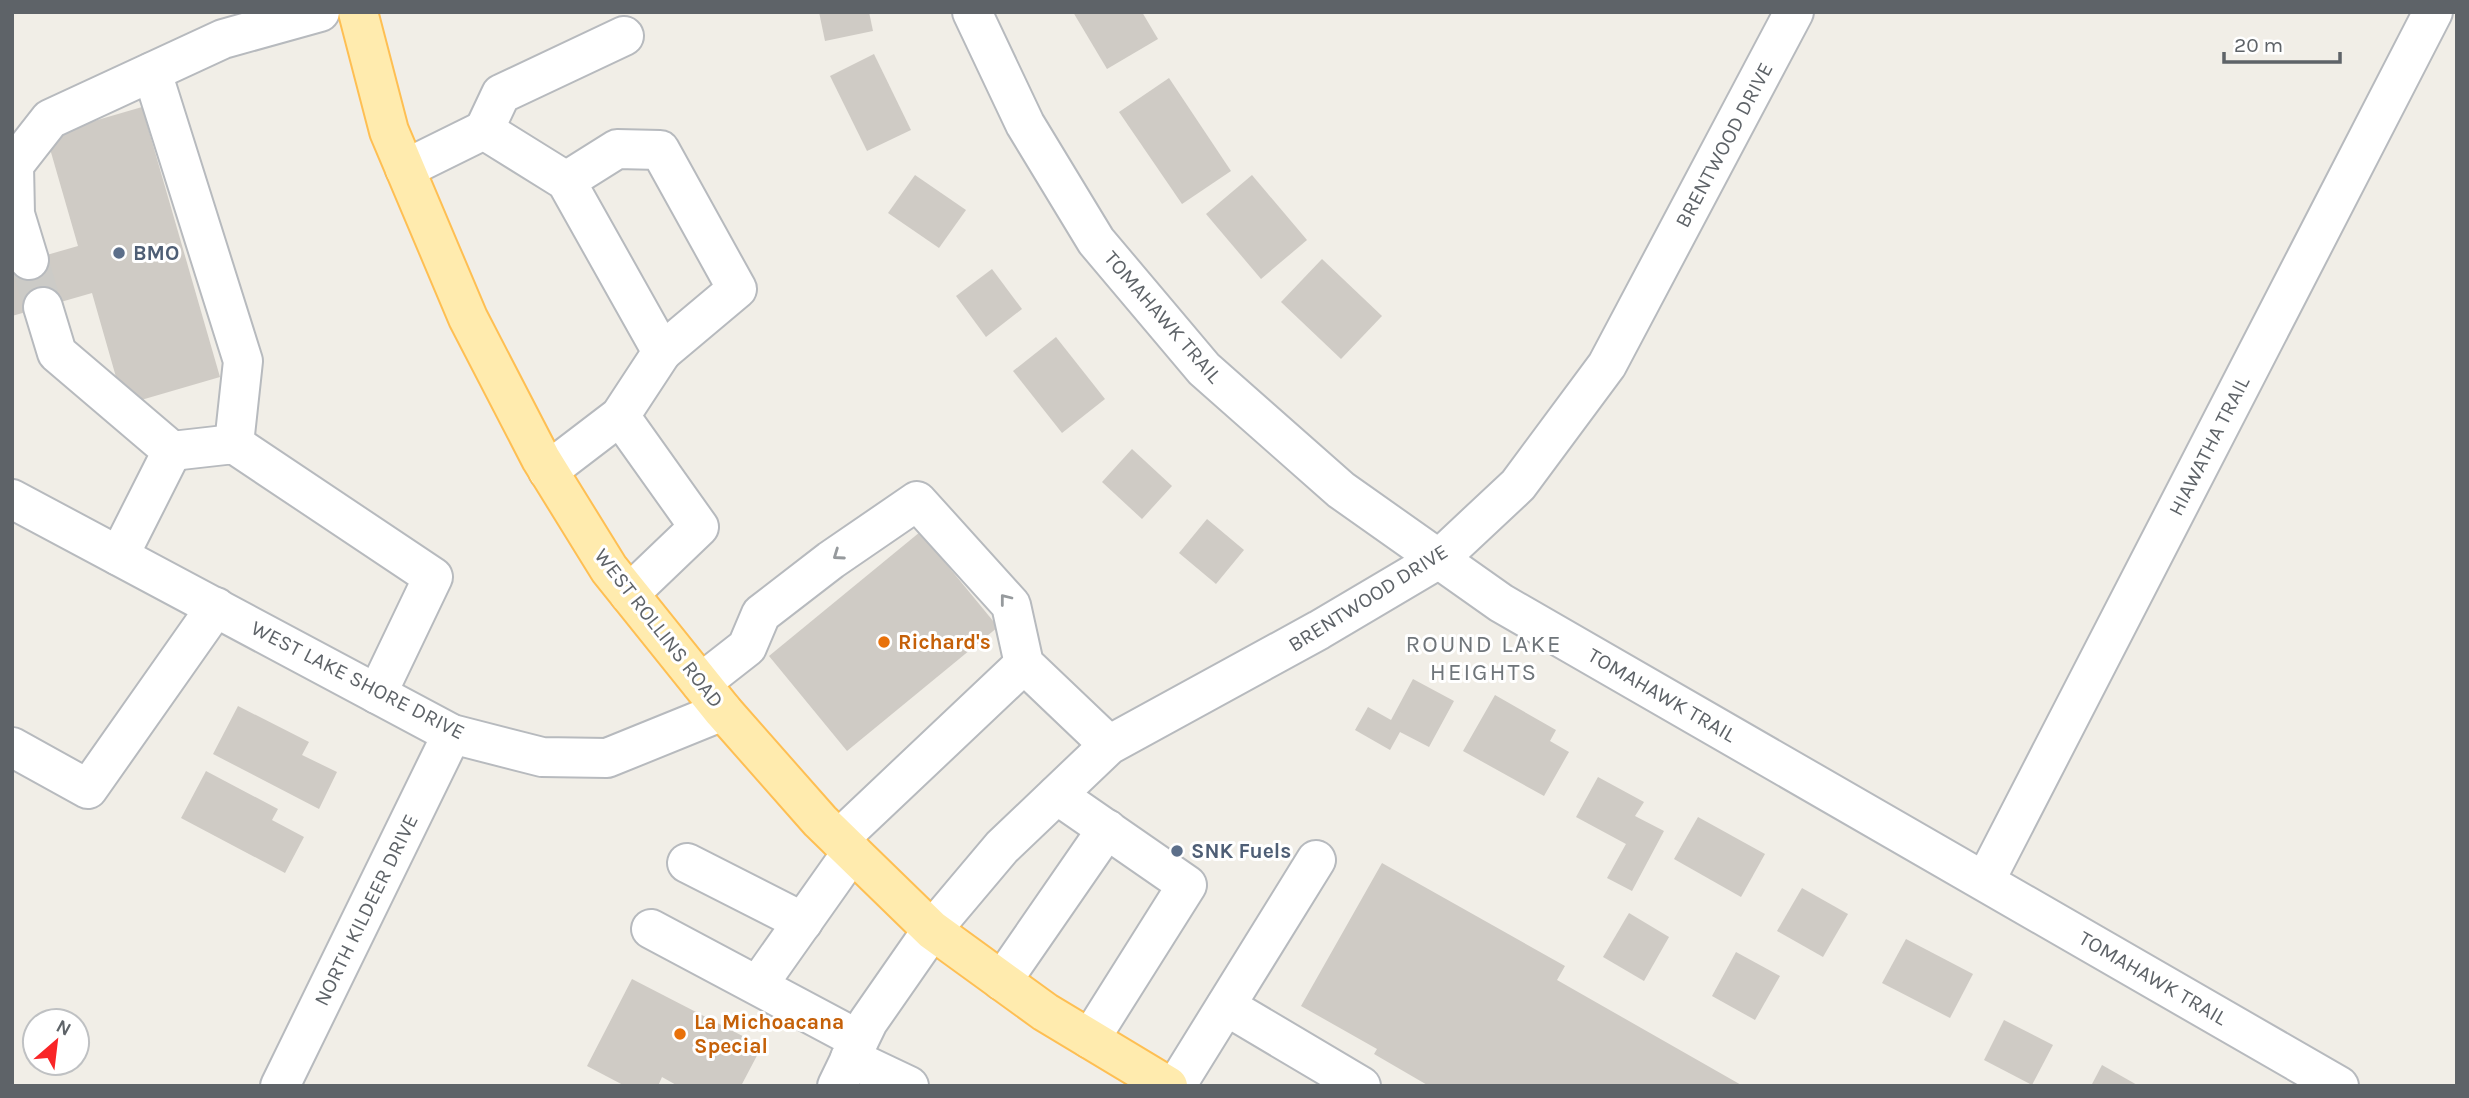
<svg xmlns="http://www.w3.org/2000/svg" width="2469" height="1098" font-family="Karla,sans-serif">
	<rect width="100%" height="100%" fill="#f1eee7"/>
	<g fill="#cfcbc5">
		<polygon points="819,12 869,12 873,31 825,41"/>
		<polygon points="1073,12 1142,12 1158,39 1107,69"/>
		<polygon points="874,54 911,130 867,151 830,76"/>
		<polygon points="1169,78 1231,171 1182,204 1119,112"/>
		<polygon points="142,107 220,377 124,405 92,293 12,316 12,265 78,246 46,135"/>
		<polygon points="915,175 966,210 939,248 888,213"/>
		<polygon points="1252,175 1307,240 1261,279 1206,214"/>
		<polygon points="1322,259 1382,316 1341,359 1281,302"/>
		<polygon points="992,269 1022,309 986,337 956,296"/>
		<polygon points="1056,337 1105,399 1062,433 1013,371"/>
		<polygon points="1132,449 1172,486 1142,519 1102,482"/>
		<polygon points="1207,519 1244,550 1216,584 1179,553"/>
		<polygon points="920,532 998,627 847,751 769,656"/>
		<polygon points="1413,679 1454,701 1429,747 1400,732 1390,750 1355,730 1368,707 1391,720"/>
		<polygon points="1495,695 1556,730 1550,741 1569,752 1544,796 1463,751"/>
		<polygon points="238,706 309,742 302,755 337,772 319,809 213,754"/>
		<polygon points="206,771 278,809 272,820 304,837 285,873 181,818"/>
		<polygon points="1598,777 1644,802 1635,816 1664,831 1632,891 1607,878 1626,844 1576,817"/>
		<polygon points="1698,817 1765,854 1741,897 1674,859"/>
		<polygon points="1382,863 1565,966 1557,980 1743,1086 1429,1086 1374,1054 1377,1049 1301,1006"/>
		<polygon points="1802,888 1848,914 1823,957 1777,931"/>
		<polygon points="1629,913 1669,937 1644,981 1603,957"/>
		<polygon points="1906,939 1973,974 1950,1018 1882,983"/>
		<polygon points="1736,952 1780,976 1755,1020 1712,996"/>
		<polygon points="632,979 762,1046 741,1086 678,1086 662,1077 658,1086 625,1086 587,1066"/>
		<polygon points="2004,1020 2053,1045 2032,1085 1984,1060"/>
		<polygon points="2102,1065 2139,1086 2091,1086"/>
	</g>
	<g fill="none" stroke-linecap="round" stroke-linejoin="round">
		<polyline stroke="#cccbc7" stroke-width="38" stroke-dasharray="38 19" stroke-linecap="butt" points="29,260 43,307"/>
		<defs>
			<g id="minor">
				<polyline points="972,12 1025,124 1096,241 1204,369 1341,490 1501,603 2339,1086"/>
				<polyline points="152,72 243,361 234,444"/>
				<polyline points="484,130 501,94 624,36"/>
				<polyline points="405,169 484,130 566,181 662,352 620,416 548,471"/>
				<polyline points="566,181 617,149 660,150 737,289 662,352"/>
				<polyline points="29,260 15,214 14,165 50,119 223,39 320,12"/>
				<polyline points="43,307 57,353 172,451 119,556"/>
				<polyline points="620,416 699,527 629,594"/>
				<polyline points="172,451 234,444 433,577 377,694"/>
				<polyline points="12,499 452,734 542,757 607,758 723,711"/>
				<polyline points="701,683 747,647 761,614 831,560 917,501 1011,605 1024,664 1109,745"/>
				<polyline points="12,747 88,789 216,607"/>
				<polyline points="1057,795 1187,885 1090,1039"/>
				<polyline points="839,839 1024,664"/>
				<polyline points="687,863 803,922"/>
				<polyline points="1985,881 2433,12"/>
				<polyline points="651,929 859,1040"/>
				<polyline points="1002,981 1107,829"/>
				<polyline points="758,985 852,852"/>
				<polyline points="1226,1006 1361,1086"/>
				<polyline points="850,1058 909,1086"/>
				<polyline points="280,1086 452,734"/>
				<polyline points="837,1086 868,1022 932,930 1002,847 1109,745 1319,630 1439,559 1518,485 1607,365 1794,12"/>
				<polyline points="1176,1086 1316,860"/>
			</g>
			<polyline id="major" points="358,12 389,131 468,318 541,459 609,569 723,711 820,821 932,930 1045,1012 1168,1086"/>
		</defs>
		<use href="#minor" stroke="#b7babe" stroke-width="42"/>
		<use href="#major" stroke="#febf53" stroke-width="42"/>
		<use href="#minor" stroke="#fff" stroke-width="38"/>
		<use href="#major" stroke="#ffebae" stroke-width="38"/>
	</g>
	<defs><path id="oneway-chevron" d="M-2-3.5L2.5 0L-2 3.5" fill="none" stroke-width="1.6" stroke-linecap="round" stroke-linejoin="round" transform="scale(1.75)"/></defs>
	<g stroke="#969a9d">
		<use href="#oneway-chevron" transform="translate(838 555) rotate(145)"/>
		<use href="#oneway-chevron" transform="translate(1005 599) rotate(-128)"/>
	</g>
	<g fill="#5c6f8a" stroke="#fff" stroke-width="2.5">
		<circle cx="119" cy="253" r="7"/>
		<circle cx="1177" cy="851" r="7"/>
	</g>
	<g fill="#e8710a" stroke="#fff" stroke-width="2.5">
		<circle cx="884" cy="642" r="7"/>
		<circle cx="680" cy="1034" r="7"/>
	</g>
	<g text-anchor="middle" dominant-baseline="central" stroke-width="6" stroke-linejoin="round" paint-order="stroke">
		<g font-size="21" fill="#5e6368" stroke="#fff">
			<text transform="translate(1724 145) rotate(-62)">BRENTWOOD DRIVE</text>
			<text transform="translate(1163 317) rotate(49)">TOMAHAWK TRAIL</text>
			<text transform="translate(2209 446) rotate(-63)">HIAWATHA TRAIL</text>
			<text transform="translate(1368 598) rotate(-32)">BRENTWOOD DRIVE</text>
			<text transform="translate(659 628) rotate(52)">WEST ROLLINS ROAD</text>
			<text transform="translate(358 680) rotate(27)">WEST LAKE SHORE DRIVE</text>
			<text transform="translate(1662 695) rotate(30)">TOMAHAWK TRAIL</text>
			<text transform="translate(366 910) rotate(-64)">NORTH KILDEER DRIVE</text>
			<text transform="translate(2153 978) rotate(30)">TOMAHAWK TRAIL</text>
		</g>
		<g font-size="21" font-weight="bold" fill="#4e5e75" stroke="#fff" text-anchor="start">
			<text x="133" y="253">BMO</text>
			<text x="1191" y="851">SNK Fuels</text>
		</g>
		<g font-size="21" font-weight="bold" fill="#c56008" stroke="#fff" text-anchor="start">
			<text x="898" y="642">Richard's</text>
			<text x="694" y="1022">La Michoacana<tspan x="694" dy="24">Special</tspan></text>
		</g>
		<g font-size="24" letter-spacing="2" fill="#6f757a" stroke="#fff">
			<text x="1484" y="644">ROUND LAKE<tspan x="1484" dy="28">HEIGHTS</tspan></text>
		</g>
	</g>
	<rect width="2469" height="1098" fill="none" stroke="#5e6368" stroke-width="28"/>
	<g transform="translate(56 1042) rotate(28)"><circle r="33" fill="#ffffff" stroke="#bfc1c3" stroke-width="2"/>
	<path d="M0-5L12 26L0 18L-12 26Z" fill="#f92527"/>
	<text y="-10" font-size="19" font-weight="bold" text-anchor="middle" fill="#5e6368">N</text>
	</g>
	<path d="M2224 52v10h116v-10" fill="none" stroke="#5e6368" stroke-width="3.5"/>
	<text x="2234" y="52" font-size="21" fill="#5e6368" stroke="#ffffff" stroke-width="5" paint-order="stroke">20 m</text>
</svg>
